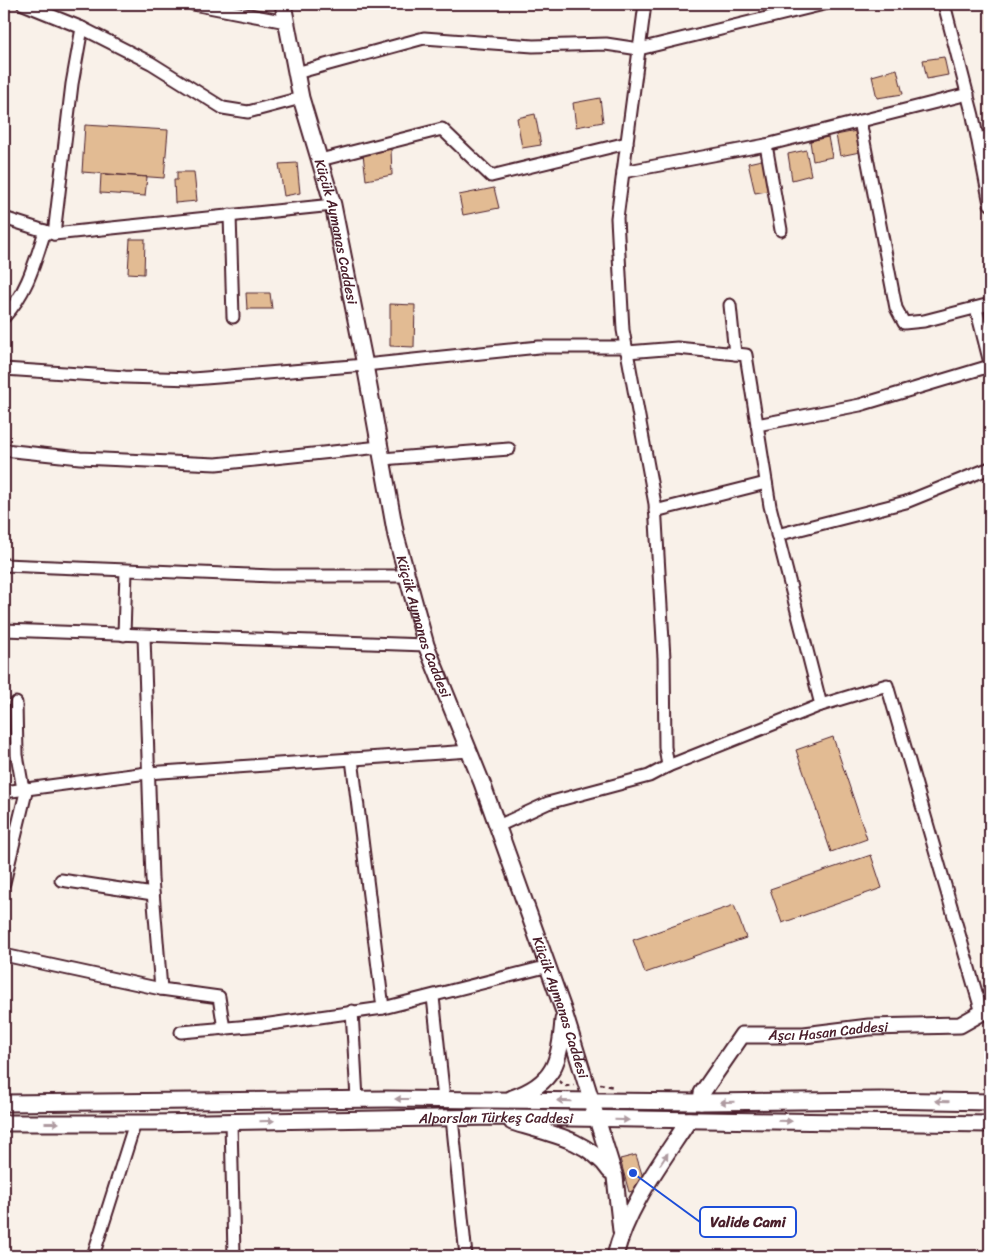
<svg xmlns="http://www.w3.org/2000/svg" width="994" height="1260" font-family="Sriracha,sans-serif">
	<rect width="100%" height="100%" fill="#f9f1e9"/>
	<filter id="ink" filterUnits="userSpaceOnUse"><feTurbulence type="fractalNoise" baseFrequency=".02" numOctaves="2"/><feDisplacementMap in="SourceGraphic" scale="10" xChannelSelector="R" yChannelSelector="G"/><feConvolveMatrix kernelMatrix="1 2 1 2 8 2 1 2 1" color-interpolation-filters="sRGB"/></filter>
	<g filter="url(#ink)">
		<g fill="#e2bb93" stroke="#4a1f2b">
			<polygon points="944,57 948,75 927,79 923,60"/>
			<polygon points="897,69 903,94 877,98 872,76"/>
			<polygon points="600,98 603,122 576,127 573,103"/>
			<polygon points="535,114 541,145 522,148 517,118"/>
			<polygon points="85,125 168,130 164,178 82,172"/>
			<polygon points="856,131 860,152 840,156 836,135"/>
			<polygon points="828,137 832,157 813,161 810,141"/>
			<polygon points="391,149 392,175 366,180 363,154"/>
			<polygon points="806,150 811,175 792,180 788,154"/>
			<polygon points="766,159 773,190 755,193 748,163"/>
			<polygon points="297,163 300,193 284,196 279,164"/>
			<polygon points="177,172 194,172 197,201 175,203 174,180 177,180"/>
			<polygon points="101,174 147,177 145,196 100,193"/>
			<polygon points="494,188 499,208 463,215 459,195"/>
			<polygon points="130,239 145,239 144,274 128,273"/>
			<polygon points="246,293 270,293 272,309 247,309"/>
			<polygon points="390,304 415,305 414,347 390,346"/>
			<polygon points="833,737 867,839 831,852 796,750"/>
			<polygon points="871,855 882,888 782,923 770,889"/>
			<polygon points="734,905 746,938 645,973 633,940"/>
			<polygon points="636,1155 646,1187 629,1192 620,1159"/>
		</g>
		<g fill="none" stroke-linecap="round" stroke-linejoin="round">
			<defs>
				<g id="street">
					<polyline points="23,4 80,27 151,63 223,108 248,112 301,98"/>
					<polyline points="193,4 286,22"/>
					<polyline points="645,4 617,218 623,330 655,504 664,658 665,747 668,766"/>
					<polyline points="944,4 973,116 990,204"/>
					<polyline points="296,73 424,38 533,46 606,44 639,49 824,4"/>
					<polyline points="860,121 896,308 904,323 924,321 990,304"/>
					<polyline points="978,139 990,136"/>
					<polyline points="766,145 781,230"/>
					<polyline points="320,160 442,129 491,176 627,143"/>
					<polyline points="623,172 766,145 968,94"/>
					<polyline points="230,215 233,317"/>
					<polyline points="4,218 54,234 333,205"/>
					<polyline points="54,234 72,84 82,28"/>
					<polyline points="730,305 735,354"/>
					<polyline points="976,308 990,363"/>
					<path d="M4 317C27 293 35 262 45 231"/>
					<polyline points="627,352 677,348 746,355 770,506 821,705"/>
					<polyline points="4,369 125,377 193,379 365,365 539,347 626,347"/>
					<polyline points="757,425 860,405 990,366"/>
					<polyline points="4,450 80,458 216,464 380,447"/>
					<polyline points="382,459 509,449"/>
					<polyline points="655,511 766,483"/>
					<polyline points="777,535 906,502 990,468"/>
					<polyline points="4,565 273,576 407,576"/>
					<polyline points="4,630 426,645"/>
					<polyline points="124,635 126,571"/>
					<polyline points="144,636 152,879 161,989 219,997 224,1029"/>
					<polyline points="16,703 17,755 23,789"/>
					<polyline points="352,759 383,1008"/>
					<polyline points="4,792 147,773 470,751"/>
					<polyline points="498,826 548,803 649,776 668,766 821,705 887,685 982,1013"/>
					<polyline points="61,880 153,894"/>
					<polyline points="4,883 27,788"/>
					<polyline points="4,955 161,989"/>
					<polyline points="433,997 444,1099"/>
					<polyline points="352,1011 357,1099"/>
					<polyline points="181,1032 263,1025 383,1008 549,966"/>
					<polyline points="452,1118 466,1256"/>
					<polyline points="231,1122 234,1256"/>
					<polyline points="93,1256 135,1123"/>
				</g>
				<g id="secondary">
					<path id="s1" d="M283 4 301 98 333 205 365 365 396 536 426 645 482 783 563 1009 615 1177 621 1231"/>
					<path d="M512 1098C554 1084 560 1062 563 1020"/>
					<path id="s2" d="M701 1102 702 1093 742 1035H804L869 1027 960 1025 990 1008"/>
					<polyline points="4,1103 387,1099 701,1102 879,1100 990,1102"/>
					<path d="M512 1122C547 1133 588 1139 610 1171"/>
					<path id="s3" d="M4 1123H153L494 1117 990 1124"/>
					<path d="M615 1256C627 1207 661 1163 689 1120"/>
				</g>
			</defs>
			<use href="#street" stroke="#4a1f2b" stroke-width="15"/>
			<use href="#secondary" stroke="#4a1f2b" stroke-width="19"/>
			<g stroke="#4a1f2b" stroke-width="2.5" stroke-dasharray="4 4" stroke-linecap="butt">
				<polyline points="559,1081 566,1086 574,1085"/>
				<polyline points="600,1084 614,1087"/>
			</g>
			<use href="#street" stroke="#fff" stroke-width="11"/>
			<use href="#secondary" stroke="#fff" stroke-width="15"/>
		</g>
		<defs><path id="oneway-solid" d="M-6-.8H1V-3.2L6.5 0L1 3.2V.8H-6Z" transform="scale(1.25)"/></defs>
		<g fill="#ae9aa0">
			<use href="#oneway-solid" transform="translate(402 1099) rotate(-180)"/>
			<use href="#oneway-solid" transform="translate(564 1101) rotate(-179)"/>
			<use href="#oneway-solid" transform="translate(942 1101) rotate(-179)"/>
			<use href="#oneway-solid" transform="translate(727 1102) rotate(179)"/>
			<use href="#oneway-solid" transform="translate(622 1120) rotate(1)"/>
			<use href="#oneway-solid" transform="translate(267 1121) rotate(-1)"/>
			<use href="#oneway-solid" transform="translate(785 1121) rotate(1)"/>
			<use href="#oneway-solid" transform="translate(52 1123)"/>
			<use href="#oneway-solid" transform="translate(664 1159) rotate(-57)"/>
		</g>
	</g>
	<g text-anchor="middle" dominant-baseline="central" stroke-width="4" stroke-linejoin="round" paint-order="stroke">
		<g font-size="14" fill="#4a1f2b" stroke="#fff">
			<text stroke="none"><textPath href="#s1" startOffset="234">Küçük Aymanas Caddesi</textPath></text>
			<text stroke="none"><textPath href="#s1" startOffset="639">Küçük Aymanas Caddesi</textPath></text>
			<text stroke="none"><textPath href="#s1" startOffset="1044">Küçük Aymanas Caddesi</textPath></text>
			<text stroke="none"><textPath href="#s2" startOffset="166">Aşcı Hasan Caddesi</textPath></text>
			<text stroke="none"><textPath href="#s3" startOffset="492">Alparslan Türkeş Caddesi</textPath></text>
		</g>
	</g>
	<path fill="none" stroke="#1d4ed8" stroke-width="2" d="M633 1173L700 1222"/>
	<circle fill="#1d4ed8" stroke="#fff" stroke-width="2" cx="633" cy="1173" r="5"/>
	<rect fill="#fff" stroke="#1d4ed8" stroke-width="2" x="700" y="1207" width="96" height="30" rx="5"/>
	<g font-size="15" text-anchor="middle" font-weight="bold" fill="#4a1f2b">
		<text x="748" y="1227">Valide Cami</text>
	</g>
	<rect width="994" height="1260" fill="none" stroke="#fff" stroke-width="20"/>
	<rect x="10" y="10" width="974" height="1240" fill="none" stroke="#4a1f2b" stroke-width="2" filter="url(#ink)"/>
</svg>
